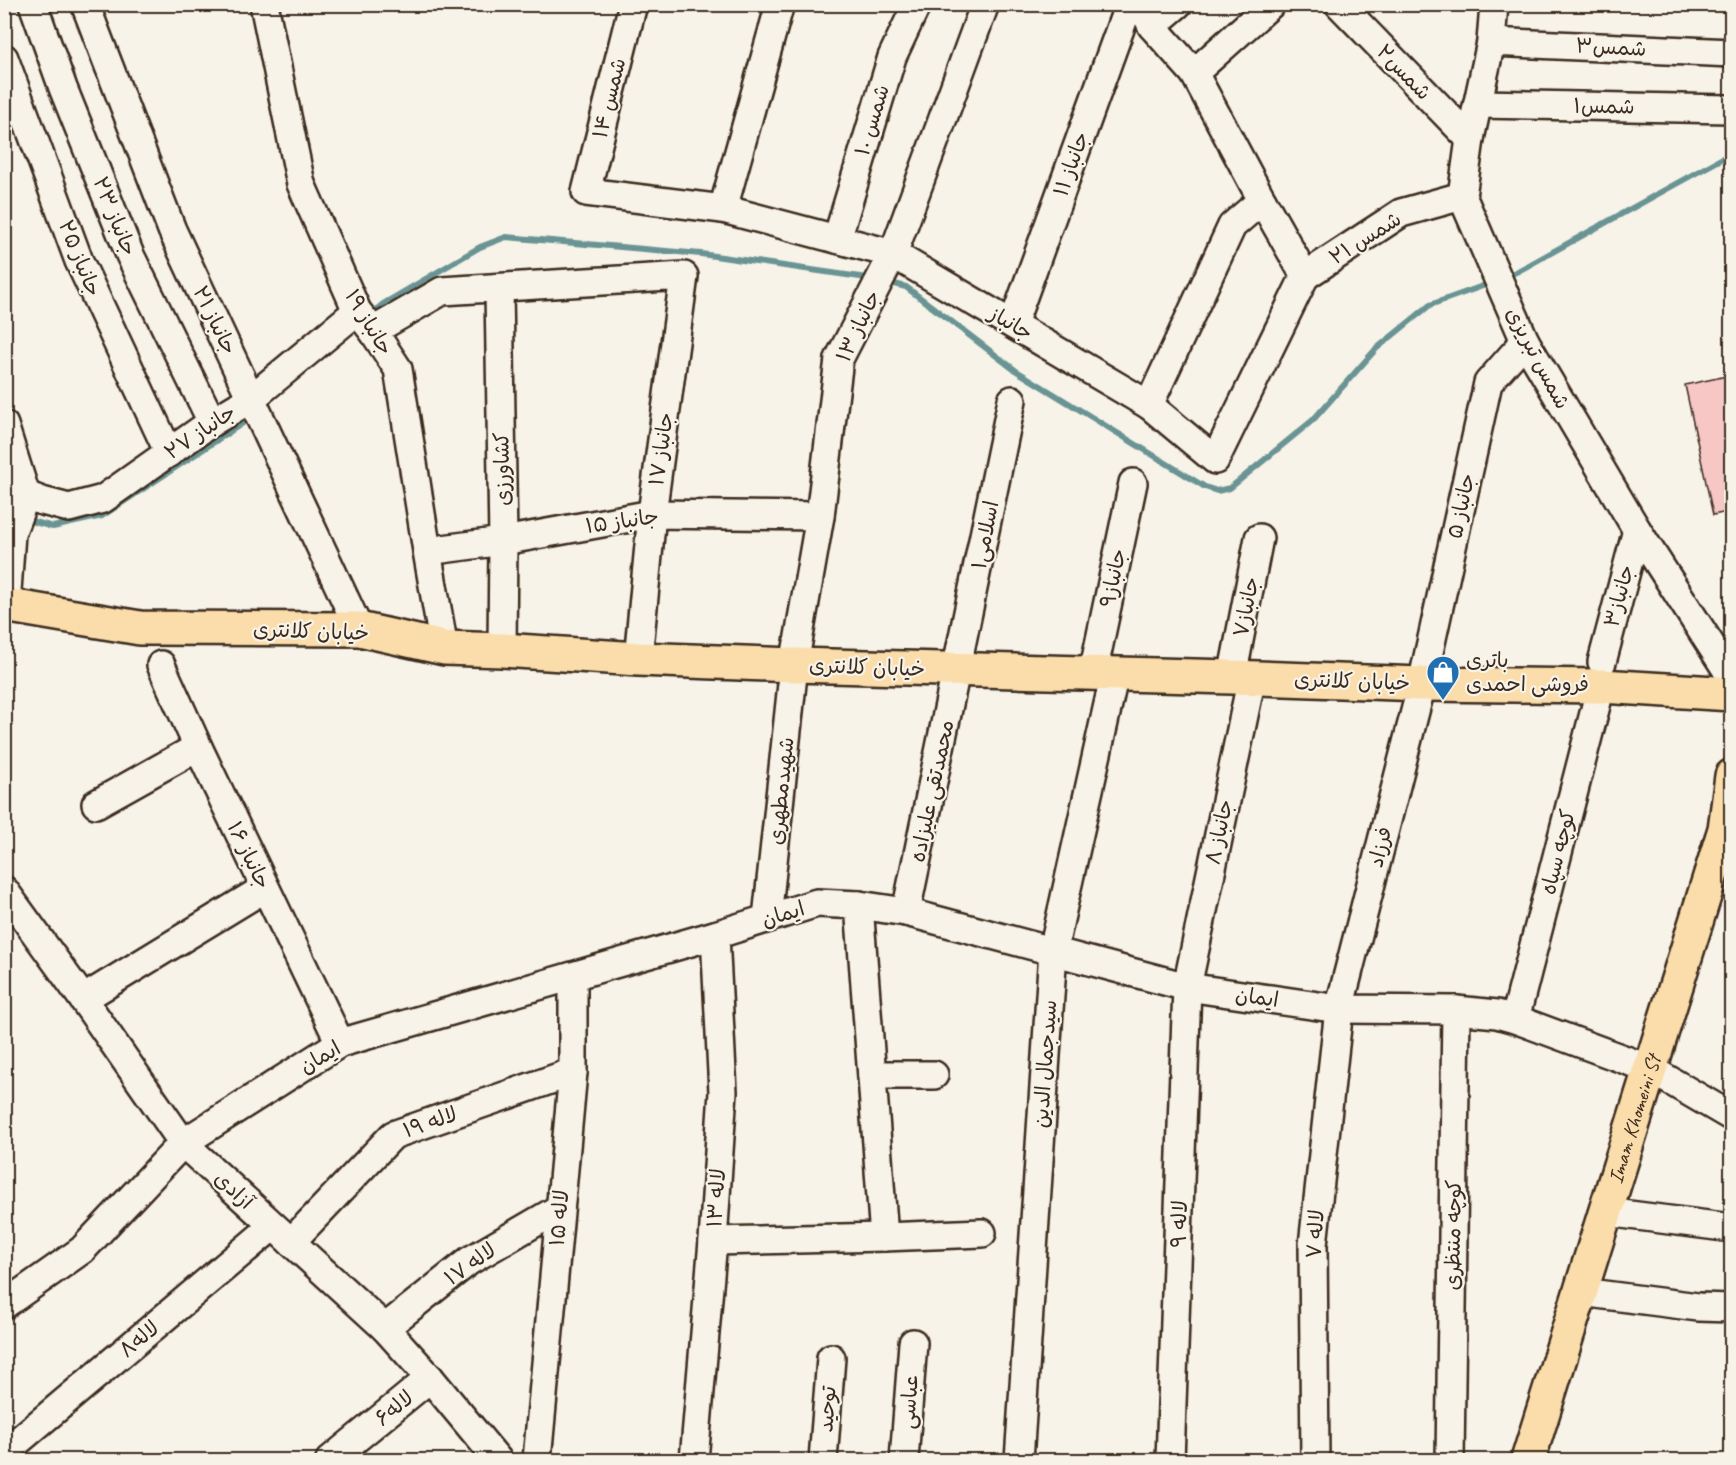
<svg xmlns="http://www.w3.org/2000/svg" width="1736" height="1465" font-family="Caveat,'Playpen Sans Arabic',sans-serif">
	<rect width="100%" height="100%" fill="#f7f3e8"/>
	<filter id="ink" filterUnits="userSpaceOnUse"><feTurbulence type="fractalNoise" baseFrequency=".0167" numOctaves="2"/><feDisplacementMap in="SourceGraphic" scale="12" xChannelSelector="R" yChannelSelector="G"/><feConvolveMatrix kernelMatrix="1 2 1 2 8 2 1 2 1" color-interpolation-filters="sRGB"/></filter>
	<g filter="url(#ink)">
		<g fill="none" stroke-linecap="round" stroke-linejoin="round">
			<g stroke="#6a9494" stroke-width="6">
				<polyline points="1503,278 1518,271 1732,153"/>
				<polyline points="887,282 906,287 1015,370 1205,487 1217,491 1230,488 1313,420 1376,349 1430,305 1491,283"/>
				<polyline points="369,316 383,304 480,247 506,237 701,254 874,279"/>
				<polyline points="24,519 53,527 102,516 252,417"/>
			</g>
		</g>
		<polygon fill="#f7c7c5" stroke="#3b2a1e" stroke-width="1.5" points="1727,376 1732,397 1732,511 1713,515 1685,385"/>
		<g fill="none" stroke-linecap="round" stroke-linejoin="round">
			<defs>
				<g id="minor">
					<polyline points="33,4 63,88 130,255 212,422"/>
					<polyline points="85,4 172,230 359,629"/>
					<polyline points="264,4 301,184 357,311 373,331 398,369 427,551 444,648"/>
					<polyline points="633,4 586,192 723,209 893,254 1149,405 1215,460 1305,276"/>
					<polyline points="1141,4 1152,26 1194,73 1262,200 1305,276"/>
					<polyline points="1339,4 1470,139"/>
					<polyline points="1494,4 1491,42 1470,139 1462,196 1525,341 1637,530 1732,678"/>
					<polyline points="1152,26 1178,4"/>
					<polyline points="1491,42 1732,53"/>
					<polyline points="4,58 79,261 169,453"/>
					<polyline points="1194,73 1271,4"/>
					<polyline points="1478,104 1729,109"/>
					<polyline points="723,209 780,4"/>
					<polyline points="837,239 892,57 917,4"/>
					<polyline points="1305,276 1401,213 1462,196"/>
					<polyline points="499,289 503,541 502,650"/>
					<polyline points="1013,324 1129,4"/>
					<polyline points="373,331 442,291 684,276 652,514 638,659"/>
					<polyline points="1149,405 1232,226 1262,200"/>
					<polyline points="4,425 26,495 42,501 69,508 103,499 212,422 252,398 357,311"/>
					<polyline points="427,551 503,541 652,514 820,516"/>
					<polyline points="6,605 11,534 26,495"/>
					<polyline points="1602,662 1637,530"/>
					<polyline points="161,665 198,747 340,1043"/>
					<polyline points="1093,673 1133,483"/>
					<polyline points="1232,677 1259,538"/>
					<polyline points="96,804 198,747"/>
					<polyline points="4,890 83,999 183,1143 385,1328 430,1378 498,1460"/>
					<polyline points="859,905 884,1237"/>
					<polyline points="906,912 1012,400"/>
					<polyline points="767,918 794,665 820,516 839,359 893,254 985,4"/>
					<polyline points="83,999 265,888"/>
					<polyline points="1515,1019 1601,686"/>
					<polyline points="872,1075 934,1075"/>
					<polyline points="1606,1212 1732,1228"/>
					<polyline points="713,1241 884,1237 982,1233"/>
					<polyline points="291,1242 393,1135 573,1072"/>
					<polyline points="1581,1292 1698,1307 1732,1308"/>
					<polyline points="4,1305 82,1250 183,1143 340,1043 715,935 817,903 859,905 906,912 1187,987 1339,1009 1456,1010 1497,1014 1515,1019 1650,1069 1732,1117"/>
					<polyline points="385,1328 469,1261 560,1208"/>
					<polyline points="4,1453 273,1226"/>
					<polyline points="330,1460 430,1378"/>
					<polyline points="537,1460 573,1072 573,976"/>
					<polyline points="694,1460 713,1241 723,1092 715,935"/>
					<polyline points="823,1460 831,1358"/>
					<polyline points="904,1460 913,1343"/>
					<polyline points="1019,1460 1053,951 1115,673"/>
					<polyline points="1170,1460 1187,987 1252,677"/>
					<polyline points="1315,1460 1313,1245 1339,1009 1422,684 1488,383 1525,341"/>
					<polyline points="1450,1460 1456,1010"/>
				</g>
				<g id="major">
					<polyline points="4,605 140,628 359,629 444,648 502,650 638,659 794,665 1232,677 1422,684 1601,686 1732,694"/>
					<path id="s1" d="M1528 1460 1725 829 1732 776"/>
				</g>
			</defs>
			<use href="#minor" stroke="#3b2a1e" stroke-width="32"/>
			<use href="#major" stroke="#3b2a1e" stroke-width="38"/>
			<use href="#minor" stroke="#f7f3e8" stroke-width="27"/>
			<use href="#major" stroke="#faddab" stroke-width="33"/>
		</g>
	</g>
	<defs>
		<symbol id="shop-pin" viewBox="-11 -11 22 30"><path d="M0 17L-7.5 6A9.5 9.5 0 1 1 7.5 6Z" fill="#1f6fb2" stroke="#f7f3e8"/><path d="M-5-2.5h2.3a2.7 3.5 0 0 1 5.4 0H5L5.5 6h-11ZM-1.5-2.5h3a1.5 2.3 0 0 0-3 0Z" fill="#fff"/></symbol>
	</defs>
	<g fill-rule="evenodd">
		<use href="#shop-pin" x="1424" y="653" width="38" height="52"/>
	</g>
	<g text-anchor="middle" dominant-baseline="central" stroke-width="4.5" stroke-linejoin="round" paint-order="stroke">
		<g font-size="21" fill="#3b2a1e" stroke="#f7f3e8">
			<text transform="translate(1611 47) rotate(3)">شمس۳</text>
			<text transform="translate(1404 72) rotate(46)">شمس۲</text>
			<text transform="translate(609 98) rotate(-76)">شمس ۱۴</text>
			<text transform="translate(1604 106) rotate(1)">شمس۱</text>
			<text transform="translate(872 120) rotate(-73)">شمس ۱۰</text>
			<text transform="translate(1071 164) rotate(-70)">جانباز ۱۱</text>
			<text transform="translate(115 216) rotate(68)">جانباز ۲۳</text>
			<text transform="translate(1365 238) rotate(-32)">شمس ۲۱</text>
			<text transform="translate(80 258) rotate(68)">جانباز ۲۵</text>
			<text transform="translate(215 320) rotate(64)">جانباز ۲۱</text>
			<text transform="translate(369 322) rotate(59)">جانباز ۱۹</text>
			<text transform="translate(1011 323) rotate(30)">جانباز</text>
			<text transform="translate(858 326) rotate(-65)">جانباز ۱۳</text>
			<text transform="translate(1538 358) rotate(62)">شمس تبریزی</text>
			<text transform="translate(200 432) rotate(-34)">جانباز ۲۷</text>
			<text transform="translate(661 449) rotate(-82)">جانباز ۱۷</text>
			<text transform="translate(502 469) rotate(-91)">کشاورزی</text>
			<text transform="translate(1461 506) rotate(-78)">جانباز ۵</text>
			<text transform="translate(622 521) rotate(-8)">جانباز ۱۵</text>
			<text transform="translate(985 535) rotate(-79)">اسلامی۱</text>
			<text transform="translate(1113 578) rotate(-78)">جانباز۹</text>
			<text transform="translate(1619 596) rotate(-75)">جانباز۳</text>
			<text transform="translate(1246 607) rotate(-79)">جانباز۷</text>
			<text transform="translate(311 631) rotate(2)">خیابان کلانتری</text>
			<text transform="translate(867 667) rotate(2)">خیابان کلانتری</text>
			<text transform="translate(1352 681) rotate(2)">خیابان کلانتری</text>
			<text transform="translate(781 791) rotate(-84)">شهیدمطهری</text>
			<text transform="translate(932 791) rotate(-78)">محمدتقی علیزاده</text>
			<text transform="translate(1219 832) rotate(-78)">جانباز ۸</text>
			<text transform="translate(1380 847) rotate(-76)">فرزاد</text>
			<text transform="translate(1558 852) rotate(-76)">کوچه سپاه</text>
			<text transform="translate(249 855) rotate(64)">جانباز ۱۶</text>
			<text transform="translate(783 914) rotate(-17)">ایمان</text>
			<text transform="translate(1257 997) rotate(8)">ایمان</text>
			<text transform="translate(320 1057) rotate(-30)">ایمان</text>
			<text transform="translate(1045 1064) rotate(-86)">سیدجمال الدین</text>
			<text stroke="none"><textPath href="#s1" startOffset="357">Imam Khomeini St</textPath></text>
			<text transform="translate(430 1122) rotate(-19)">لاله ۱۹</text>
			<text transform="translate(234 1190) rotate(43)">آزادی</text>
			<text transform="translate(716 1198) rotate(-86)">لاله ۱۳</text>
			<text transform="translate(559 1218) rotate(-85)">لاله ۱۵</text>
			<text transform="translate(1179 1224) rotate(-88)">لاله ۹</text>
			<text transform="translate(1315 1234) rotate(-86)">لاله ۷</text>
			<text transform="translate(1453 1235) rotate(-89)">کوچه منتظری</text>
			<text transform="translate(470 1264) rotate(-35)">لاله ۱۷</text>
			<text transform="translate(139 1339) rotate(-40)">لاله۸</text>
			<text transform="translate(909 1402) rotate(-86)">عباسی</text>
			<text transform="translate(394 1408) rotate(-39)">لاله۶</text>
			<text transform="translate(827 1409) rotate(-86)">توحید</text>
		</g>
		<g font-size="21" fill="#3b2a1e" stroke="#f7f3e8" text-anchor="start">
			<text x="1466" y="660">باتری<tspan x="1466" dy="24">فروشی احمدی</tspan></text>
		</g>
	</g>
	<rect width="1736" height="1465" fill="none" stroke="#f7f3e8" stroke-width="24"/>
	<rect x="12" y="12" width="1712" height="1441" fill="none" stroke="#3b2a1e" stroke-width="2" filter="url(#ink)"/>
</svg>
